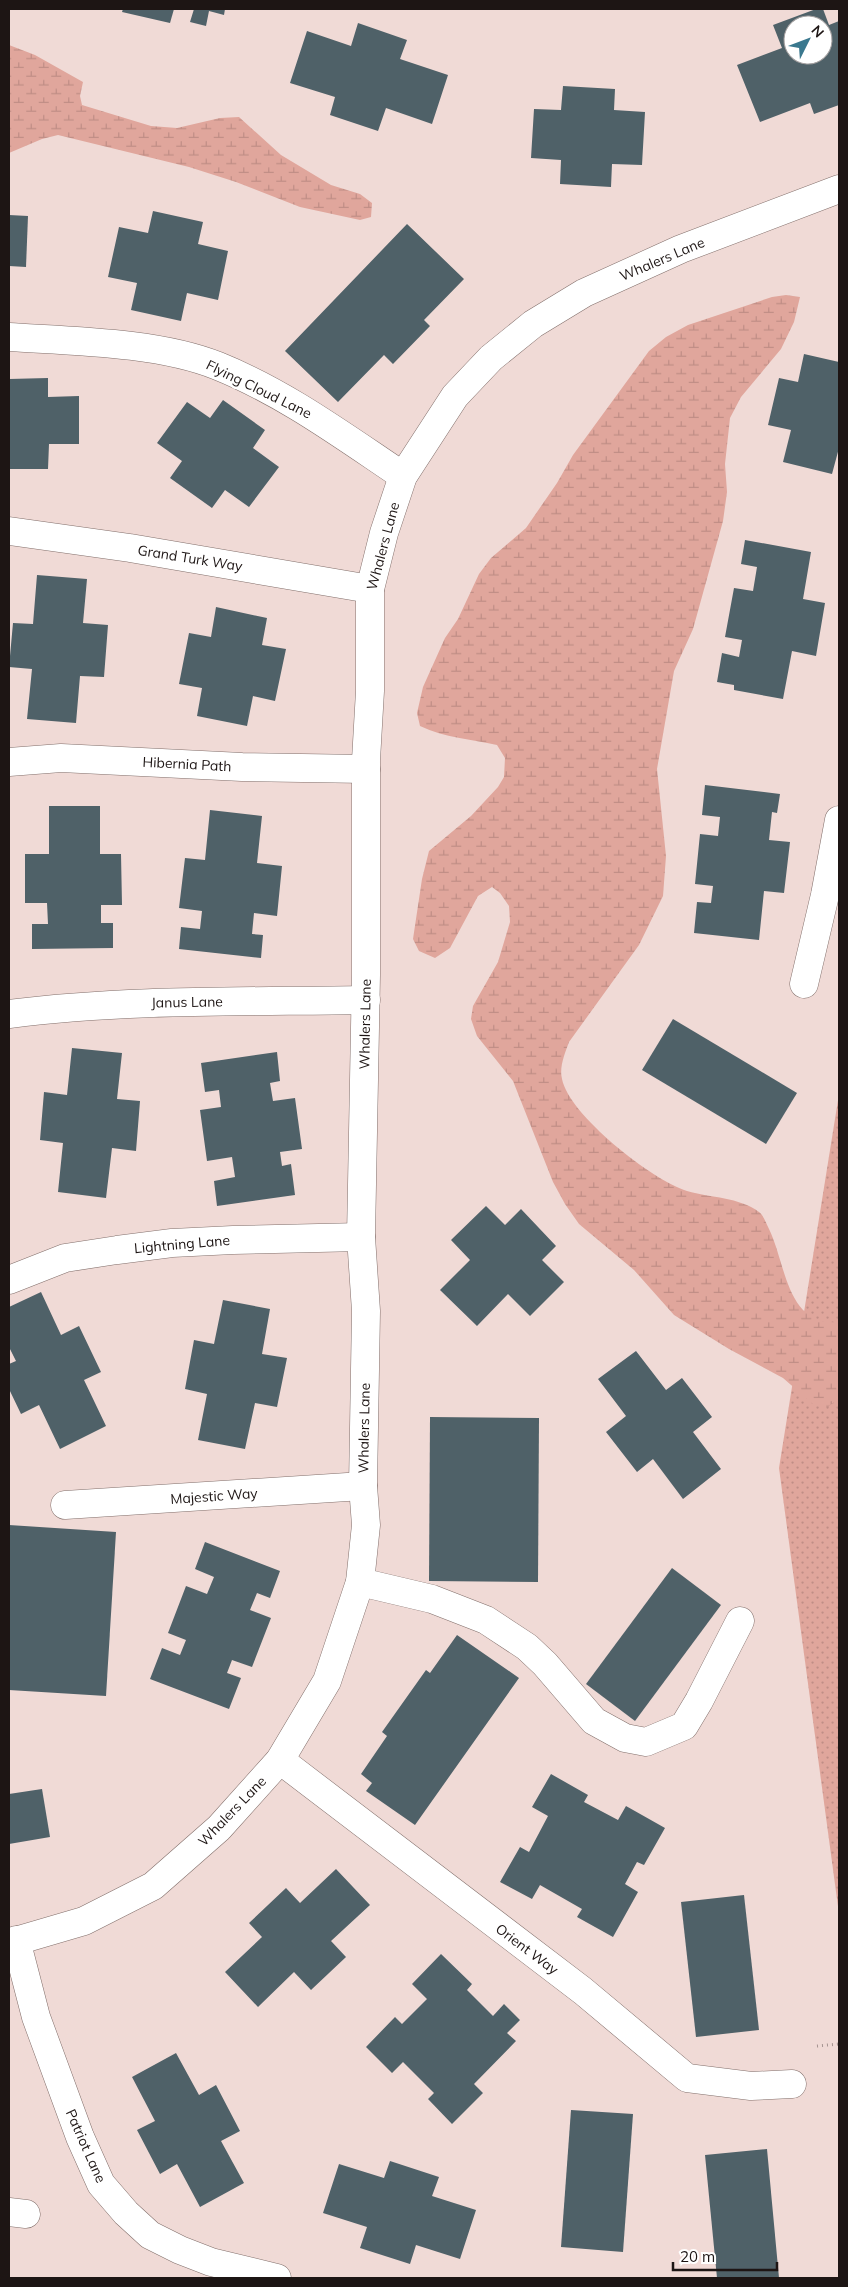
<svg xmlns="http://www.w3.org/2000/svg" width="848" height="2287" font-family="Mulish,sans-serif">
	<defs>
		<pattern id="grass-dots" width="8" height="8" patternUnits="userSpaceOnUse" patternTransform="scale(1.25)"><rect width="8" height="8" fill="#e0a69c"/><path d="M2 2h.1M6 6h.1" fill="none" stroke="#c08e86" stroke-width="1.8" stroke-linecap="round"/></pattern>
		<pattern id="wetland-marsh" width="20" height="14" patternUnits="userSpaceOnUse" patternTransform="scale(1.25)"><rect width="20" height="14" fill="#e0a69c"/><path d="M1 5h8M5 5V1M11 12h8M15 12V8" fill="none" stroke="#c08e86"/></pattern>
	</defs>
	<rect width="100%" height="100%" fill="#f0dad6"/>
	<polygon fill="url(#grass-dots)" points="839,1094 839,1914 779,1468"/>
	<g fill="url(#wetland-marsh)">
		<polygon points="9,45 35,55 83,82 80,96 82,105 151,126 177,128 220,118 239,117 281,155 331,185 360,194 372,203 371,217 360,220 300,207 236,182 189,167 58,135 42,139 9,153"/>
		<path d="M786 295 800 297 794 322 781 349 741 397 730 418 725 464 727 492 723 521 693 629 674 671 657 769 666 856 663 896 639 945 569 1042C565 1053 559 1067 562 1079 569 1115 652 1180 687 1191 711 1198 739 1197 759 1212 764 1216 766 1223 769 1229 786 1263 786 1327 839 1322V1398L828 1407 814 1405 783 1378 729 1349 674 1315 634 1270 579 1224 565 1204 553 1182 513 1081 477 1036 471 1019 473 1006 498 962 510 922 509 906 500 893 492 887 478 896 450 948 435 958 419 951 413 939 422 879 429 851 471 816 498 787 504 777 505 758 497 745C471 739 445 738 420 726L417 713 423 687 445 638 458 619 479 574 491 558 526 528 557 483 573 455 649 351 666 337 688 325 772 297Z"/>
	</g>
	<g fill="#4f6168" fill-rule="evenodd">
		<polygon points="123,9 174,9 170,23 122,12"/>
		<polygon points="194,9 225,9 224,15 209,11 206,26 190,22"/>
		<path d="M816 9H823L829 25 839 21V105L814 114 810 103 760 122 737 65 782 48 773 25ZM793 25H823V55H793Z"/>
		<polygon points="358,23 407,40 400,59 448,75 432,124 386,108 378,131 330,115 335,97 290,83 307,31 351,46"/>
		<polygon points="563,86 615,89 614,110 645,112 642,165 612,164 611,187 560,184 561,160 531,158 534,109 561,110"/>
		<polygon points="153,211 203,222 198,244 228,251 218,300 187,293 181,321 131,310 137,283 108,277 119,227 148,233"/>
		<polygon points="9,215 28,216 26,267 9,266"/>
		<polygon points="407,224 464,279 424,320 430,326 393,364 384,355 338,402 285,351"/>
		<polygon points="804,354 839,362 839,448 832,474 783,462 791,430 768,425 779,378 798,382"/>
		<polygon points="48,378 48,397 79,396 79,444 49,444 48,469 9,469 9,379"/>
		<polygon points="223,400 265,430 253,448 279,467 249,507 225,490 212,508 170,478 182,461 157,443 187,402 210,418"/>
		<polygon points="745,540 811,552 803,599 825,603 816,656 792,651 783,699 734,690 734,685 717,682 722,653 739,657 742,640 725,637 734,588 753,591 757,567 741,564"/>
		<polygon points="37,575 87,579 83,623 108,625 104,677 80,676 76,723 27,719 32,669 9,667 13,623 33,624"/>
		<polygon points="216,607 267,618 262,645 286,649 275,701 253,696 247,726 197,716 202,688 179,684 189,633 211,637"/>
		<polygon points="705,785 780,794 777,813 772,812 769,840 790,842 784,893 764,891 759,940 694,933 697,902 711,903 713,886 695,884 700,834 718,836 720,817 702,815"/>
		<polygon points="49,806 100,806 100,854 121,854 122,905 101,905 101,923 113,923 113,948 32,949 32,924 48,924 47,903 25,903 25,854 49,854"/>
		<polygon points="210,810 262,816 257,863 282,866 277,916 254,913 252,934 263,935 261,958 179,949 181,927 200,929 202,911 179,908 185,858 205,860"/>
		<polygon points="673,1019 797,1093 766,1144 642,1070"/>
		<polygon points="72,1048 122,1053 117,1099 140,1101 136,1151 112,1148 106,1198 58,1192 63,1143 40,1140 44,1092 67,1095"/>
		<polygon points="277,1052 280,1081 270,1083 273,1101 295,1098 302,1149 280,1152 282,1166 291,1164 295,1195 217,1206 214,1181 235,1177 232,1157 207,1161 200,1110 221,1107 219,1090 205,1092 201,1063"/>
		<polygon points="486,1206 505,1225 521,1209 556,1246 542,1260 564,1282 530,1316 508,1294 477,1326 440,1290 470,1260 451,1240"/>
		<polygon points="41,1292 61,1335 79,1326 101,1372 84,1380 106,1426 60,1449 39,1405 21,1414 9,1389 9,1364 16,1361 9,1347 9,1307"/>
		<polygon points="223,1300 270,1309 262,1354 287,1358 277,1407 255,1403 245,1449 198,1440 207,1394 185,1389 194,1340 214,1344"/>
		<polygon points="636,1351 666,1390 682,1378 712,1417 693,1432 721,1469 683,1499 653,1459 637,1472 606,1432 626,1416 598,1379"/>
		<polygon points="430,1417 539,1418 538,1582 429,1581"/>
		<polygon points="9,1525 116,1532 106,1696 9,1690"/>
		<polygon points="205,1542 280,1571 270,1598 257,1593 250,1610 271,1618 252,1667 232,1660 227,1673 241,1678 229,1709 150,1679 162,1648 180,1655 186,1640 168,1633 186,1586 207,1594 214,1577 195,1569"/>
		<polygon points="672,1568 721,1605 635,1721 586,1684"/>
		<polygon points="457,1635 519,1678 415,1825 366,1791 372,1783 361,1774 387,1736 382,1732 426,1670 430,1673"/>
		<polygon points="551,1774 588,1795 584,1802 618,1820 626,1806 665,1828 644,1865 637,1862 625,1884 638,1892 613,1937 577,1917 582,1909 540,1885 532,1899 500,1882 520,1847 529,1852 548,1816 532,1807"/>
		<polygon points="42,1789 50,1837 9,1844 9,1794"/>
		<polygon points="336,1869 370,1905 331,1941 346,1957 311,1990 294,1972 258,2007 225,1972 262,1937 249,1923 286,1888 300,1903"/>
		<polygon points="744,1895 759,2030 696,2037 681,1902"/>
		<polygon points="441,1954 472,1984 467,1990 493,2016 504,2004 520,2020 507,2033 516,2041 474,2084 483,2093 452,2124 428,2099 434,2093 403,2062 392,2073 366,2047 395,2017 402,2024 427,1999 412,1984"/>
		<polygon points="176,2053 199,2095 216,2085 240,2131 221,2141 244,2183 200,2207 177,2164 160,2174 137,2130 155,2121 132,2077"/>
		<polygon points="571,2110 633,2114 623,2252 561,2247"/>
		<polygon points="767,2149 779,2278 717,2278 705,2155"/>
		<polygon points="390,2161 439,2177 432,2196 476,2210 460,2259 416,2245 410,2264 360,2248 367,2227 323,2213 339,2164 384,2178"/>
	</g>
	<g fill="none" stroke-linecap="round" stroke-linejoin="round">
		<defs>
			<g id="minor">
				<path d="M9 337C72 341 159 342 218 366 285 393 343 436 403 476"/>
				<polyline points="9,531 130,548 370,589"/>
				<polyline points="9,762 61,758 242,767 366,769"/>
				<polyline points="804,984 825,895 839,820"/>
				<path d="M9 1014C127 999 247 1002 366 1000"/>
				<polyline points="9,1280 65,1258 117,1250 172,1243 233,1240 361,1237"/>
				<polyline points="65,1505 363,1486"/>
				<polyline points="360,1582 432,1599 486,1620 527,1647 545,1664 594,1721 625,1738 646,1742 684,1726 699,1701 740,1621"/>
				<polyline points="280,1760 583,1991 687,2078 751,2086 792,2084"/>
				<polyline points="16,1940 36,2017 80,2137 101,2184 126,2213 150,2235 180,2250 211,2262 277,2278"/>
				<polyline points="9,1943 84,1921 153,1886 219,1828 280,1760 327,1681 360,1582 366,1525 363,1486 366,1311 361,1237 366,975 366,760 370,691 370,589 384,533 403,476 455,396 491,358 533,324 584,293 681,249 839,189"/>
				<polyline points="9,2212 26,2214"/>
			</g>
		</defs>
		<use href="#minor" stroke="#826f6b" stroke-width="29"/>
		<polyline stroke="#a49390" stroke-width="3" stroke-dasharray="1 4" stroke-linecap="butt" points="817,2046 839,2044"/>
		<use href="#minor" stroke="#fff" stroke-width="28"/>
	</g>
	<g text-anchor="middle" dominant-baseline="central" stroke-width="5" stroke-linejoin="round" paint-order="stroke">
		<g font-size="14" fill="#1d1514" stroke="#fff">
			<text transform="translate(662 259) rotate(-23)">Whalers Lane</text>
			<text transform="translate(259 389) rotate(26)">Flying Cloud Lane</text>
			<text transform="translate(383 546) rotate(-75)">Whalers Lane</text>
			<text transform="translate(190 558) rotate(9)">Grand Turk Way</text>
			<text transform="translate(187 764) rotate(3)">Hibernia Path</text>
			<text transform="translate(187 1002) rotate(-1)">Janus Lane</text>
			<text transform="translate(365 1024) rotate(-89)">Whalers Lane</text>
			<text transform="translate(182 1244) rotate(-5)">Lightning Lane</text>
			<text transform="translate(364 1428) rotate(-89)">Whalers Lane</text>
			<text transform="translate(214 1496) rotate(-4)">Majestic Way</text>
			<text transform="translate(232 1811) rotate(-46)">Whalers Lane</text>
			<text transform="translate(527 1949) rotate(37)">Orient Way</text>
			<text transform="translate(86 2146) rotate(66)">Patriot Lane</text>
		</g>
	</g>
	<rect width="848" height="2287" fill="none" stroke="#1d1514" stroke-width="20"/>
	<g transform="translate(808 40) rotate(48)"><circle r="24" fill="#ffffff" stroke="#a5a1a1"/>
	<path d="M0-4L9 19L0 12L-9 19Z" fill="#3a788e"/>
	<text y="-8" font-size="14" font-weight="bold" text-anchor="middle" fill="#1d1514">N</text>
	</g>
	<path d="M673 2262v8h104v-8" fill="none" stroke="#1d1514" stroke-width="2.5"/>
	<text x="680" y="2262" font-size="15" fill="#1d1514" stroke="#ffffff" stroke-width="4" paint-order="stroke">20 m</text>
</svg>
